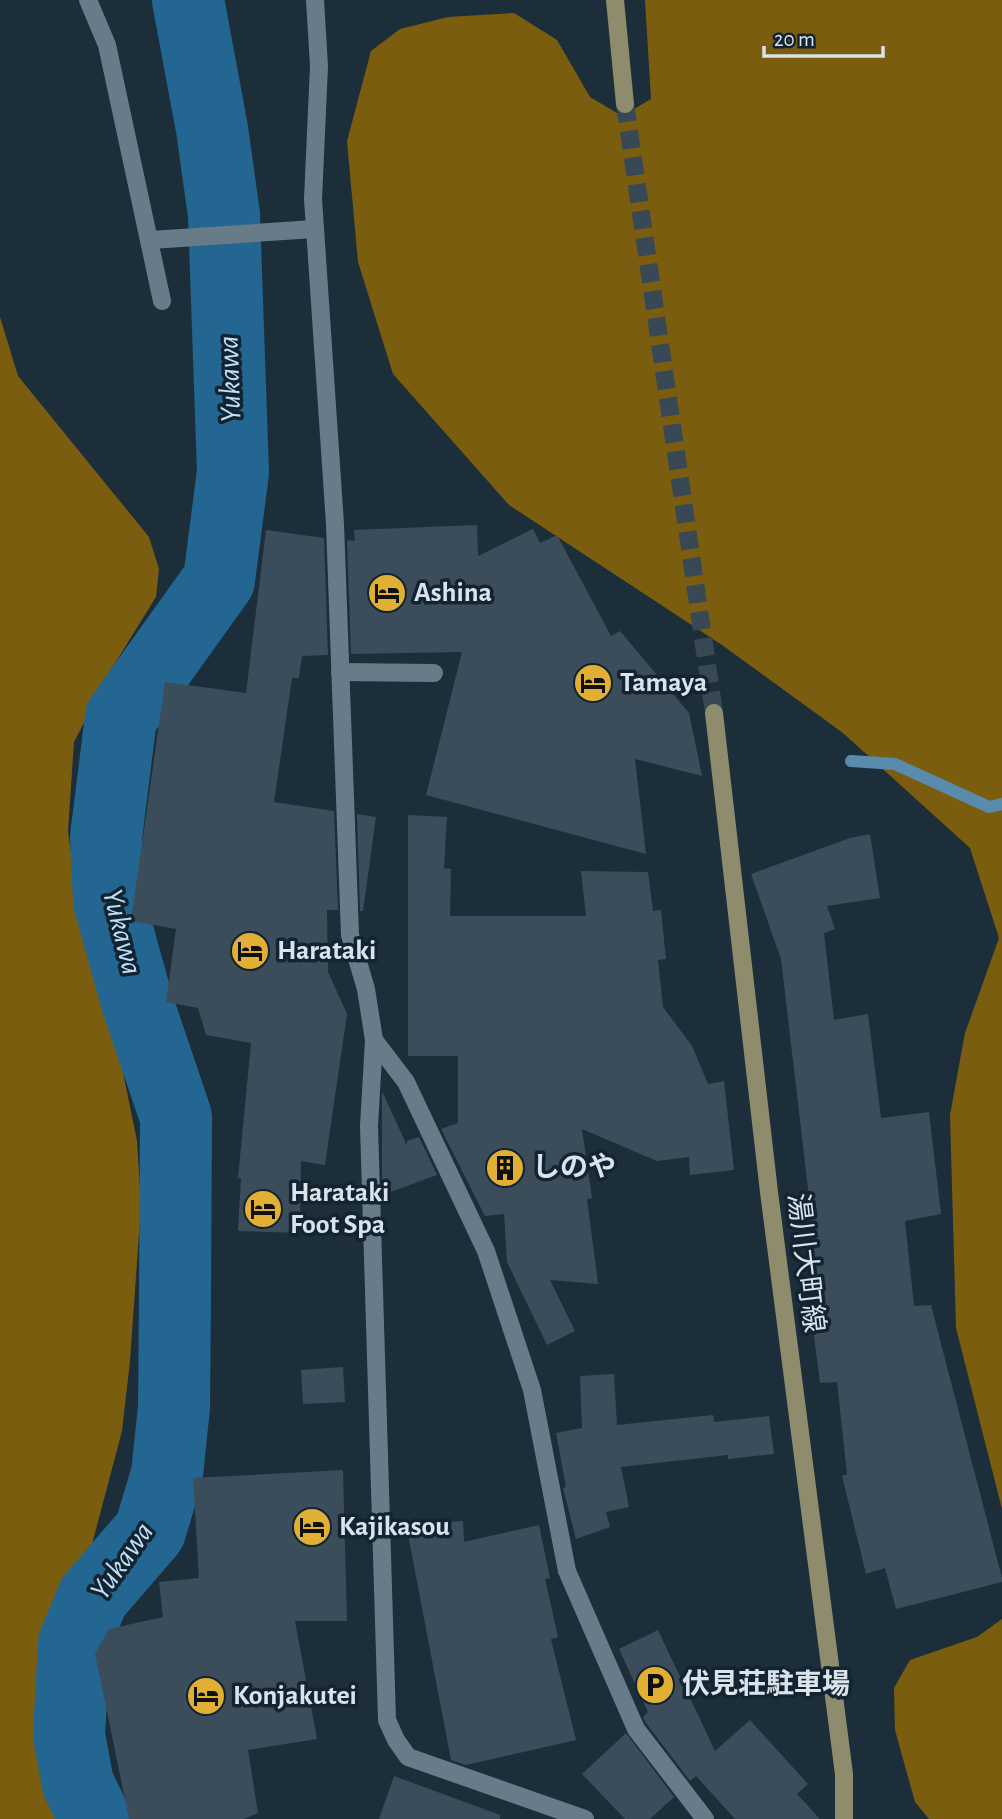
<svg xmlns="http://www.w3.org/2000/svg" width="1002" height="1819" font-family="'Alegreya Sans','Noto Sans JP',sans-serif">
	<rect width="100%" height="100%" fill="#1c2e3a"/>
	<g fill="#7b5d10">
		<polygon points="645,0 1002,0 1002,1509 956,1328 950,1115 965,1033 999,938 970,848 843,733 722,645 509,505 393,374 358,262 347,141 371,51 400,29 448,17 514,13 557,40 590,97 622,116 651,99"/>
		<polygon points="0,317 18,376 149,537 159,569 156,597 112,668 74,742 68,831 77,897 119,1053 137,1141 141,1205 130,1361 122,1431 91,1548 51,1659 47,1742 63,1819 0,1819"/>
		<polygon points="1002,1619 1002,1819 929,1819 915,1802 895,1730 894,1688 910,1660 977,1637"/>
	</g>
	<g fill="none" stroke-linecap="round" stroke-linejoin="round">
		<polyline stroke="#598cac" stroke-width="12" points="851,761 895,764 989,807 1002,804"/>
		<polyline stroke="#226691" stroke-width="72" points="95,1819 78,1784 69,1735 74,1643 93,1597 150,1531 167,1474 174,1407 175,1297 176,1117 137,1002 109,901 106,837 121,717 219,580 233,472 224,215 212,129 188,0"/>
	</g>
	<g fill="#3b4d5a">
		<polygon points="477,525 478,556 533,529 540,543 557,535 611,636 620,631 689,713 702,776 635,759 646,854 426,795 462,652 351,654 347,540 355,541 354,530"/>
		<polygon points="266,530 324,538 328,655 302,656 299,678 292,678 274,802 334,811 338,910 327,910 328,972 347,1014 325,1165 301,1161 300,1233 238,1231 241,1178 238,1178 251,1043 206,1035 198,1008 166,1002 176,929 131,921 165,682 246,693"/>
		<polygon points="357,814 376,817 363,911 360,911"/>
		<polygon points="408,815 447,817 444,868 451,869 450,916 586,916 581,871 648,872 653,911 661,910 666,959 658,960 663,1007 692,1046 708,1084 724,1081 734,1170 690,1175 689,1157 657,1161 582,1129 592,1198 587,1199 598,1284 550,1280 575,1331 547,1345 507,1262 504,1214 485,1216 441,1129 458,1123 458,1056 408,1056"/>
		<polygon points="870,834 880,898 827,906 835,929 824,933 834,1020 868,1014 881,1118 929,1112 941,1214 905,1221 914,1306 931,1305 1002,1578 1002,1582 896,1609 885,1568 866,1574 842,1476 847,1474 837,1382 820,1383 814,1336 811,1214 781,959 751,874 850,838"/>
		<polygon points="382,1091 407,1146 407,1141 419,1137 437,1175 382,1195"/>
		<polygon points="343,1367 345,1402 303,1404 301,1370"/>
		<polygon points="614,1374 617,1425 713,1415 714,1422 769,1416 774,1454 728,1459 728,1455 621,1467 629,1507 606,1512 610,1527 576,1539 563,1488 566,1487 556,1433 582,1428 580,1376"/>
		<polygon points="343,1470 347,1621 295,1621 317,1739 248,1750 258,1813 244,1819 129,1819 95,1653 109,1629 163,1617 159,1582 199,1578 193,1478"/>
		<polygon points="463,1521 464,1542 539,1525 550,1578 545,1579 558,1637 551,1639 576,1740 466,1765 451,1760 406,1524"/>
		<polygon points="658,1630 715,1751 750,1720 808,1784 797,1794 820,1819 735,1819 696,1776 690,1781 646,1723 643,1717 648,1712 619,1649"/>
		<polygon points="626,1733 674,1797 650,1819 625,1819 582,1774"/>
		<polygon points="394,1776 500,1815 500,1819 379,1819"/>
	</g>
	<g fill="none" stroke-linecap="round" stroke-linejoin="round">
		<polyline stroke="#384955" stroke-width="18" stroke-dasharray="18 9" stroke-linecap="butt" points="625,104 714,713"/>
		<g stroke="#677b89" stroke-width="18">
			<polyline points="88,0 107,45 162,301"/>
			<polyline points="151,240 314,229"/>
			<polyline points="340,672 434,673"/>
		</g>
		<g stroke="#677b89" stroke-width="18">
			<polyline points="315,0 319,66 313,199 335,524 350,935 366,989 374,1040 406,1082 486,1251 532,1390 567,1571 636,1729 705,1819"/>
			<polyline points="374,1040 369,1126 387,1720 396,1740 408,1757 585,1819"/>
		</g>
		<g stroke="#8e8c6c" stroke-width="18">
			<polyline points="615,0 625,104"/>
			<polyline points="714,713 769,1192 844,1774 844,1819"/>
		</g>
	</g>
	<defs>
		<symbol id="hotel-disc" viewBox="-11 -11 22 22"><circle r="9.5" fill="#e1af34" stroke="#132430"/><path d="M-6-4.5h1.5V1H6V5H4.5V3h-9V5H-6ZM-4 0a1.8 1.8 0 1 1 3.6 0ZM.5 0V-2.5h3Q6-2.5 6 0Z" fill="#111"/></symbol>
		<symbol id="building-disc" viewBox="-11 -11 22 22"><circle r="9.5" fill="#e1af34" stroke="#132430"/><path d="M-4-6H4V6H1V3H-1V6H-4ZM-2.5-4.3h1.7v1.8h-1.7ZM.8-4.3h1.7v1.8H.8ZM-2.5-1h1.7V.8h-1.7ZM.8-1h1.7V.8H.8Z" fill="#111"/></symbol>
		<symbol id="parking-disc" viewBox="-11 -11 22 22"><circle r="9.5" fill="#e1af34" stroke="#132430"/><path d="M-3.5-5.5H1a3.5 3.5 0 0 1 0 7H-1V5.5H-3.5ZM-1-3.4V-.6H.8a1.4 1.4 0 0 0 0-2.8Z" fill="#111"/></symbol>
	</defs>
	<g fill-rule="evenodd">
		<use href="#hotel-disc" x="365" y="571" width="44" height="44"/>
		<use href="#hotel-disc" x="571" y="661" width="44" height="44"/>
		<use href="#hotel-disc" x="228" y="929" width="44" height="44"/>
		<use href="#building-disc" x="483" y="1146" width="44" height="44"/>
		<use href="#hotel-disc" x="241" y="1187" width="44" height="44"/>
		<use href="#hotel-disc" x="290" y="1505" width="44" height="44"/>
		<use href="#parking-disc" x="633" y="1663" width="44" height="44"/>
		<use href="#hotel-disc" x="184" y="1674" width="44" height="44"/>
	</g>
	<g text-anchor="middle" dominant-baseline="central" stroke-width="7" stroke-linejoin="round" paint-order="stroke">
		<g font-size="28" font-weight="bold" fill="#d9e3ec" stroke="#132430" text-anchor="start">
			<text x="414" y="593">Ashina</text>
			<text x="620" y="683">Tamaya</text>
			<text x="277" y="951">Harataki</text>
			<text x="532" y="1168">しのや</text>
			<text x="290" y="1193">Harataki<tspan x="290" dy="32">Foot Spa</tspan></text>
			<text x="339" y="1527">Kajikasou</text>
			<text x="682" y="1685">伏見荘駐車場</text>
			<text x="233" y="1696">Konjakutei</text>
		</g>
		<g font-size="28" fill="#d9e3ec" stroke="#132430">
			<text transform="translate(805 1263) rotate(83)">湯川大町線</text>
		</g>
		<g font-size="30" font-style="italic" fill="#bee0fa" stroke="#132430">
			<text transform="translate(230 379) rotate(-92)">Yukawa</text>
			<text transform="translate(122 932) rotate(76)">Yukawa</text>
			<text transform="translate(122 1561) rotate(-55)">Yukawa</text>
		</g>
	</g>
	<path d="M764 46v10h119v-10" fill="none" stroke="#d9e3ec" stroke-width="3.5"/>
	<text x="774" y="46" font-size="21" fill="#d9e3ec" stroke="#132430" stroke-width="5" paint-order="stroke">20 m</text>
</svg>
